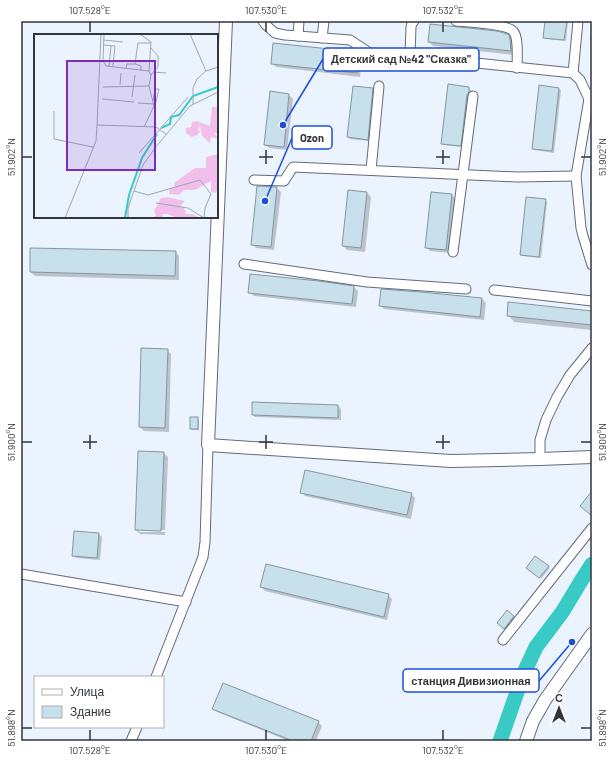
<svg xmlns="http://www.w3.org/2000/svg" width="613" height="762" font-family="Barlow,sans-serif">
	<rect width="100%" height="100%" fill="#ebf3fe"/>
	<g fill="#0003">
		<polygon points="546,21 568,21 566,41 546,39 544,38"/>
		<polygon points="592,23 592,42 590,40"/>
		<polygon points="506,35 513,42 514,55 433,46 429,42"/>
		<polygon points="358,54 362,58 360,77 276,67 272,63"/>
		<polygon points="469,88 471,90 470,94 462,147 444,145 442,143"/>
		<polygon points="372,89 374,91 369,141 350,139 348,137"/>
		<polygon points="559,89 561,90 554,153 535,150 533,149"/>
		<polygon points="271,93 289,95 293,99 287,150 269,148 265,144"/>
		<polygon points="277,188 281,192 274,250 256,248 252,244"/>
		<polygon points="367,193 371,197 365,252 347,250 343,246"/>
		<polygon points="452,195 456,199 450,253 430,251 426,247"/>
		<polygon points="545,200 547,202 541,258 523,256 521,255"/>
		<polygon points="31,249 175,252 179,256 179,280 35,276 31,272"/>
		<polygon points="354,287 358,291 356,307 254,296 250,292"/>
		<polygon points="482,299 486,303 484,320 384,309 380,305"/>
		<polygon points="592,312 592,330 514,322 508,315"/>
		<polygon points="167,350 171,354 169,432 144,431 140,427"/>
		<polygon points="253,403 338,406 341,409 341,420 255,417 253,414"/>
		<polygon points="197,418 199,420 199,430 192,430 191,429"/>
		<polygon points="139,452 164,453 168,457 165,530 139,530 139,532 165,532 165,535 140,534 136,530"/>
		<polygon points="301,492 411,494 415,498 411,519 305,496"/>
		<polygon points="99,534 102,537 100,560 76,558 73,555"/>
		<polygon points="548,566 550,568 541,579 529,570"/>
		<polygon points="261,587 388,595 392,599 387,620 265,591"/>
		<polygon points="507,612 515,618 507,629 500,625"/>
		<polygon points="213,708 318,722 322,726 316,741 289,741 217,712"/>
	</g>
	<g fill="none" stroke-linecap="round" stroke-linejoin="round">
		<polyline stroke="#39cac6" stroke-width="15" points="500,741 523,675 536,647 563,611 581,581 592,564"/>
	</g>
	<g fill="#c8e0eb" stroke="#8197a1">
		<polygon points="545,21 567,21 564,40 543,38"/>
		<polygon points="430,24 497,31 507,34 509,35 510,39 511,51 428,42"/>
		<polygon points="273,43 358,52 359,53 357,73 271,64"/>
		<polygon points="448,84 469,87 469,92 467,95 461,146 441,144"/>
		<polygon points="539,85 559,88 552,151 532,149"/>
		<polygon points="353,86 373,88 368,140 347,137"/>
		<polygon points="270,91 289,94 284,147 264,145"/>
		<polygon points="257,186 277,187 271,247 251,245"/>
		<polygon points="348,190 367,192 361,248 342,246"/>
		<polygon points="431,192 452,194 446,250 425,248"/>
		<polygon points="526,197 546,199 539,257 520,255"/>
		<polygon points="30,248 176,251 175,276 30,272"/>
		<polygon points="250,274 319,281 354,286 352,304 248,293"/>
		<polygon points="381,289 421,292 482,298 480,317 379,306"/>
		<polygon points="508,302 592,311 592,325 507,316"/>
		<polygon points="141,348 168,349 165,428 139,427"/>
		<polygon points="252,402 338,405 338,418 252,415"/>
		<rect x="190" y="417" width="8" height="12"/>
		<polygon points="138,451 164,452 161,531 135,530"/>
		<polygon points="305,470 412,493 407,515 300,493"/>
		<polygon points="592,491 592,516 580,506"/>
		<polygon points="74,531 99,533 97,558 72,556"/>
		<polygon points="535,556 549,566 539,578 526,568"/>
		<polygon points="266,564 389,594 384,617 260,587"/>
		<polygon points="507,610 514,616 504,629 497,623"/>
		<polygon points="223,683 319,721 311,741 293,741 212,709"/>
	</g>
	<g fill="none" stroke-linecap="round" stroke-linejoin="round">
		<defs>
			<g id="street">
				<polyline points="263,21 266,25 275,33 285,35 350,40 370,53 410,56 573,73 580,80 589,99"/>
				<path d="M456 21C467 22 507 24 513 31 519 37 517 59 517 68"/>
				<polyline points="298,36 299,21"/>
				<polyline points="322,38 324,21"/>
				<polyline points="410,56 411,27 412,23 414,21"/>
				<polyline points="573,73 578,21"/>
				<polyline points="591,94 589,99 576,176 581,228 583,236 592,265"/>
				<polyline points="371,170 379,86"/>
				<polyline points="254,180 284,181 293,167 517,177 576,176"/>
				<polyline points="453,252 473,96"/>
				<polyline points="244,264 367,282 466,289"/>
				<polyline points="494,290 592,301"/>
				<polyline points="540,459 540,440 546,420 557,397 570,375 592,348"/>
				<polyline points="21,574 186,602"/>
				<polyline points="503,640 592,528"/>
				<polyline points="156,677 203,557 205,542 208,445"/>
				<polyline points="131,741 137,727"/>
			</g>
			<g id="secondary">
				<polyline points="226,21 208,445 451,461 540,459 592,457"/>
				<polyline points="526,741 533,721 545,700 592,634"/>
			</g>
		</defs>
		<use href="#street" stroke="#616b7c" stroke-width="11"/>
		<use href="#secondary" stroke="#616b7c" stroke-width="14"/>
		<use href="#street" stroke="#fff" stroke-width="9"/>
		<use href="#secondary" stroke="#fff" stroke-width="12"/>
	</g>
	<path fill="none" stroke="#31363d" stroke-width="1.5" d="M90 22V32M266 22V32M443 22V32M266 150V164M443 150V164M22 157H32M259 157H273M436 157H450M581 157H591M90 435V449M266 435V449M443 435V449M22 442H32M83 442H97M259 442H273M436 442H450M581 442H591M22 728H32M581 728H591M90 730V740M266 730V740M443 730V740"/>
	<g transform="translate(34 34)">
		<rect width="184" height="184" fill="#ebf3fe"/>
		<path d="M178 73H184V99H181L184 105 177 103 176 109 168 102 166 92 164 95 166 98 163 101 158 103 152 99V94L157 93 158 88 162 87 176 92ZM184 120V155L181 159 177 158V147L161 156H150L145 161 135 160 136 155 141 153 140 149 161 134H172V123ZM133 163 151 167 145 173H150L152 180H159L165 184H144L133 180H129L128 184H116L122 182 120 177 127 164Z" fill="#f2bfec"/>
		<path fill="none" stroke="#39cac6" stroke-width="2" d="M127 94 136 90 137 83 145 81 159 62 184 53M91 184 95 161 108 124 123 100"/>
		<path fill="none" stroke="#a1a7b1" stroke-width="1" d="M67 0 63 91 122 93 132 100M70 0 69 27 72 32 115 37 117 41M106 0 117 8 115 37M156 0 172 37 163 45 159 54V70M69 6 89 8M69 11 81 12 79 32M101 30 104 9H117M75 32 77 12M92 35 93 30H101L107 32V37M172 37 184 33M119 38 132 39M86 51 87 39M69 53 115 52M98 63 101 41M68 65 100 68M119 67 121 55H125L121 72M104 69 120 70M20 77V105L59 113M110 93 120 72 115 52 117 41 124 33V22L117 14M105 119 154 63M100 157 114 161 166 146 177 160 171 174 170 184M122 169 154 174 170 184M31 184 62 107 63 91M94 184V174L109 131 121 114 156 72 184 58"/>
		<path fill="#7b2cbf" fill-opacity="0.15" stroke="#7b2cbf" stroke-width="2" d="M33 27H121V136H33Z"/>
		<rect width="184" height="184" fill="none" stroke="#31363d" stroke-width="2"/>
	</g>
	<path fill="none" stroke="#1d4ed8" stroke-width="1.5" d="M283 125L323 59M265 201L292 138M572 642L539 681"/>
	<g fill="#1d4ed8" stroke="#fff" stroke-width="1.5">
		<circle cx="283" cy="125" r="4"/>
		<circle cx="265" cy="201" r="4"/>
		<circle cx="572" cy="642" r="4"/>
	</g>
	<g fill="#fff" stroke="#1d4ed8" stroke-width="1.5">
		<rect x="323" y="48" width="156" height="23" rx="4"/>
		<rect x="292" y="126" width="40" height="23" rx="4"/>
		<rect x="403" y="669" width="136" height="23" rx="4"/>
	</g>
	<g font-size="11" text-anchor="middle" font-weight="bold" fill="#31363d">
		<text x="401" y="63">Детский сад №42 "Сказка"</text>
		<text x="312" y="142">Ozon</text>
		<text x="471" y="685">станция Дивизионная</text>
	</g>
	<rect width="613" height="762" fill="none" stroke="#ffffff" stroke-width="44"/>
	<rect x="34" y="676" width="130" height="52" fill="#ffffff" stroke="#adafb1"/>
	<rect x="42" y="689" width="20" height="6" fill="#ffffff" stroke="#adafb1"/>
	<text x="70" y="696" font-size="12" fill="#31363d">Улица</text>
	<rect x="42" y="706" width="20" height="12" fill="#c8e0eb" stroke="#adafb1"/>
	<text x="70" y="716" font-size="12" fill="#31363d">Здание</text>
	<g transform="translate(559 708)" stroke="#ffffff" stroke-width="3" paint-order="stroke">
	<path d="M0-3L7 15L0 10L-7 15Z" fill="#31363d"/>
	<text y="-6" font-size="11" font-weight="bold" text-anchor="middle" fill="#31363d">С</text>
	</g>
	<rect x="22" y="22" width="569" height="718" fill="none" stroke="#31363d" stroke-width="1.5"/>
	<g font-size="10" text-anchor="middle" fill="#31363d">
		<text x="90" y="14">107.528°E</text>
		<text x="266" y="14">107.530°E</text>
		<text x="443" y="14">107.532°E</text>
		<text transform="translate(11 157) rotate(-90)" y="4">51.902°N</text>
		<text transform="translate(602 157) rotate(-90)" y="4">51.902°N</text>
		<text transform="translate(11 442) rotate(-90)" y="4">51.900°N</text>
		<text transform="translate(602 442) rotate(-90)" y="4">51.900°N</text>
		<text transform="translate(11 728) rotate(-90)" y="4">51.898°N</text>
		<text transform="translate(602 728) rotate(-90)" y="4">51.898°N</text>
		<text x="90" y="754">107.528°E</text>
		<text x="266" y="754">107.530°E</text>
		<text x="443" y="754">107.532°E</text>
	</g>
</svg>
